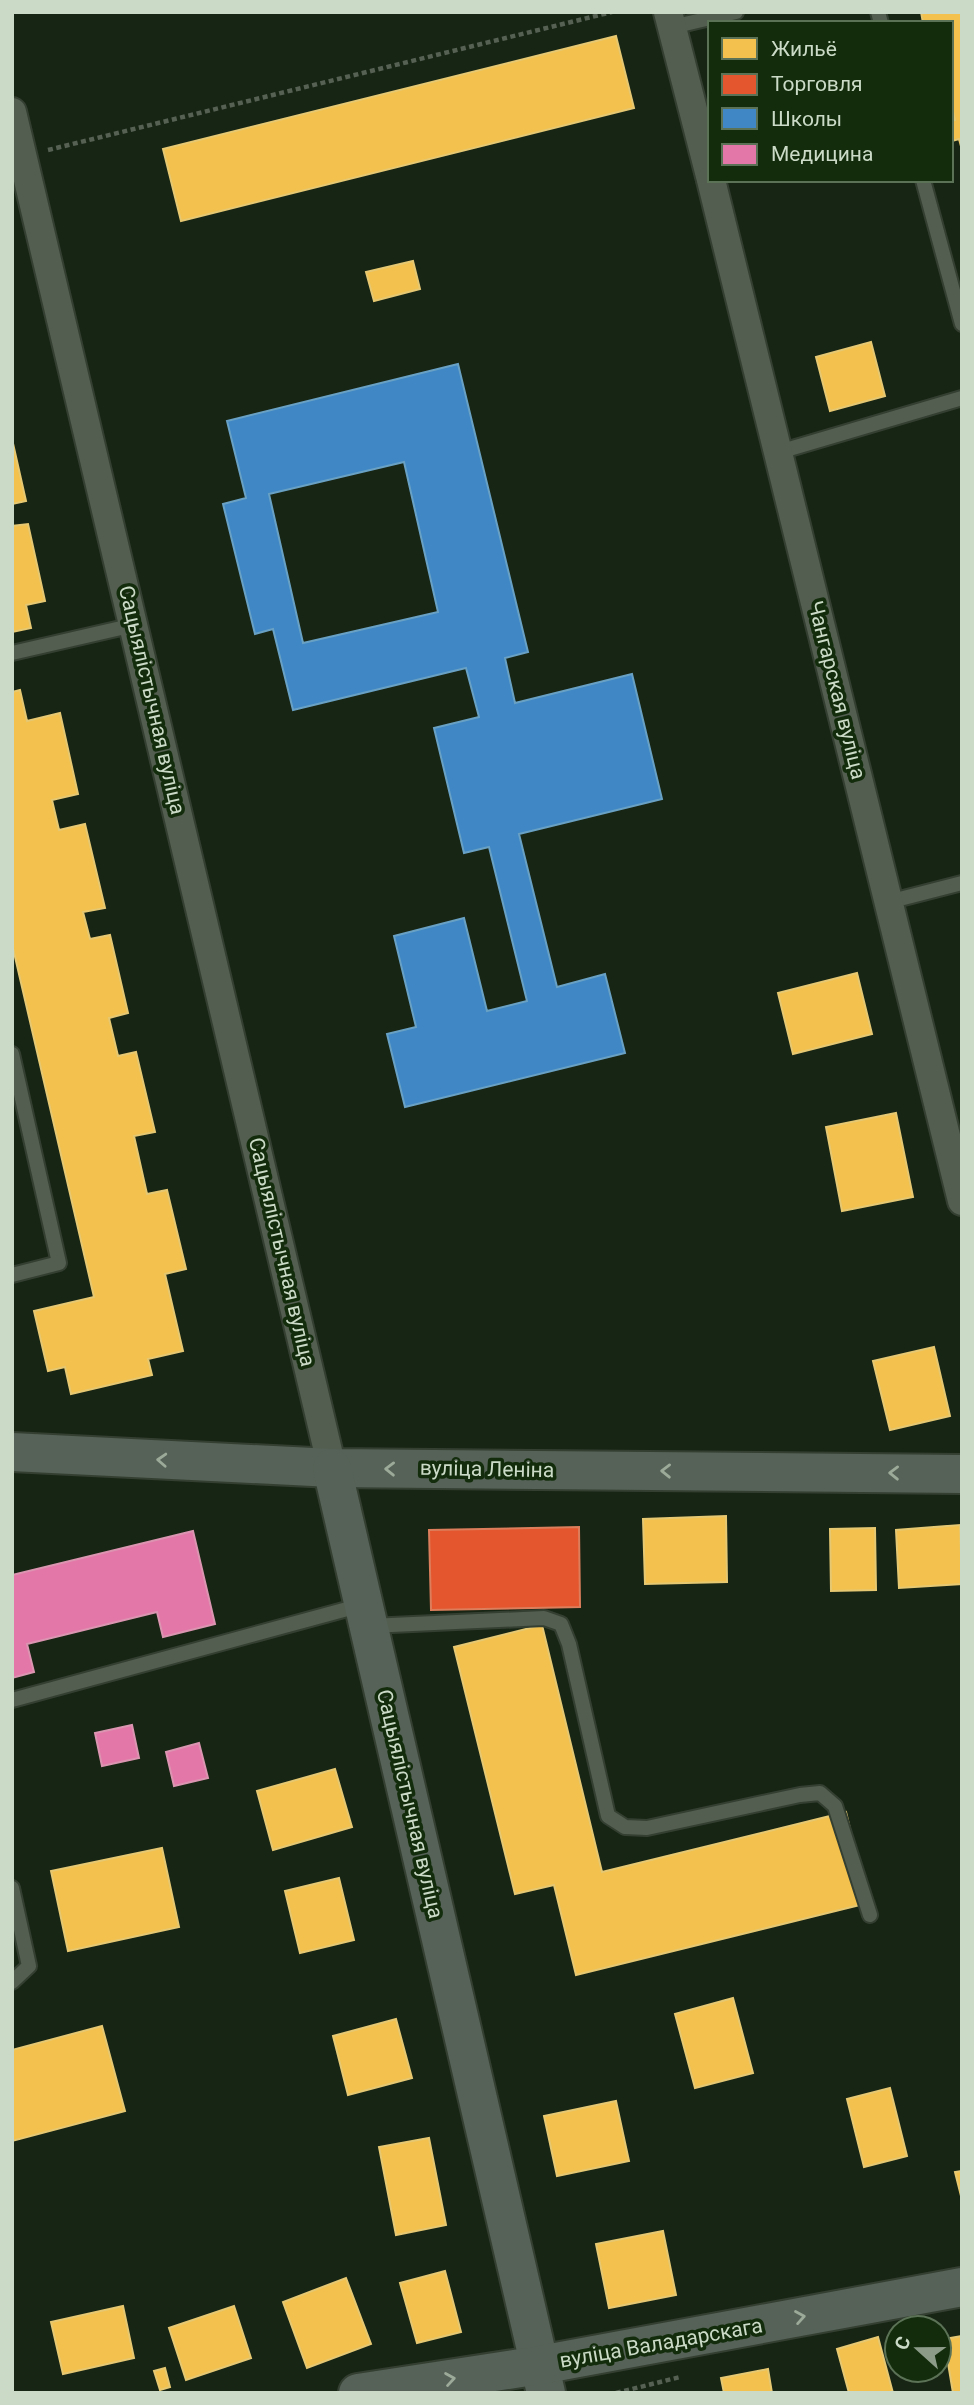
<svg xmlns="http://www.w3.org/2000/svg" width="974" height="2405" font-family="Roboto,sans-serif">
	<rect width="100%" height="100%" fill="#172514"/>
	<g fill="#f2c14e" stroke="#e6c872" stroke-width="2">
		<polygon points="921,12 962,12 962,150 959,139 952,141 951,138 951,121 955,120 951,103 951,23 923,23"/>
		<polygon points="616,36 634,108 181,221 163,149"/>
		<polygon points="413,261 420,289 374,301 366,272"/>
		<polygon points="871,342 885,396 830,411 816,357"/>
		<polygon points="12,439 26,501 12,504"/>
		<polygon points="28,524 45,601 26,605 31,628 12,632 12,526"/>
		<polygon points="20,690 27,721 60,713 78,794 52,800 59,830 85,824 105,908 83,912 90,939 110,935 128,1013 109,1018 118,1056 136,1052 155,1132 134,1136 147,1194 167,1190 186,1269 165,1274 183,1351 148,1359 152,1375 71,1394 65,1367 48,1371 34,1311 94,1297 12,944 12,692"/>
		<polygon points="857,973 872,1034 793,1054 778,993"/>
		<polygon points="896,1113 913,1197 842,1211 826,1127"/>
		<polygon points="934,1347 950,1416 890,1430 873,1361"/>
		<polygon points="726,1516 727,1582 645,1584 643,1519"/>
		<polygon points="960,1525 962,1584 899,1588 896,1530"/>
		<polygon points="875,1528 876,1590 831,1591 830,1529"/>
		<polygon points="542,1625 602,1872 846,1812 868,1903 576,1975 554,1885 515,1894 454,1647"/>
		<polygon points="335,1769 352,1827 273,1850 257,1791"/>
		<polygon points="162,1848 179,1927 68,1951 51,1871"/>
		<polygon points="339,1878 354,1940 300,1953 285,1891"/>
		<polygon points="733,1998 753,2073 695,2088 675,2014"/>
		<polygon points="396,2019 412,2078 348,2095 333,2036"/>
		<polygon points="102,2026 125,2111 12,2141 12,2050"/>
		<polygon points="890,2088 907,2156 864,2167 847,2099"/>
		<polygon points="616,2101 629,2161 557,2176 544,2116"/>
		<polygon points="429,2138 446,2225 396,2235 379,2147"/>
		<polygon points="962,2171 962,2200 955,2172"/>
		<polygon points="663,2231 676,2295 609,2308 596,2244"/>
		<polygon points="445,2271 461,2332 417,2343 400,2283"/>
		<polygon points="346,2278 371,2344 307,2368 283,2302"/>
		<polygon points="123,2306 134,2358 63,2374 51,2322"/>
		<polygon points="234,2306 251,2358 186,2380 169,2328"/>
		<polygon points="962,2336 962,2393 953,2393 944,2339"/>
		<polygon points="878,2337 893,2393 849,2393 837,2349"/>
		<polygon points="165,2368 170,2387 160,2390 154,2371"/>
		<polygon points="768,2369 772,2393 724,2393 721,2378"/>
	</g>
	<polygon fill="#e4572e" stroke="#dc7e5c" stroke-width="2" points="579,1527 580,1607 431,1610 429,1530"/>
	<path fill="#3f88c5" stroke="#69a1c5" stroke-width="2" fill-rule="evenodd" d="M458 364 528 652 505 658 515 703 632 674 662 799 519 834 557 987 605 974 625 1053 405 1107 387 1034 416 1027 394 936 464 918 487 1011 527 1001 489 847 464 853 434 728 479 717 466 668 293 710 273 629 255 634 223 504 246 498 227 421ZM404 462 438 612 303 643 269 494Z"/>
	<g fill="#e377a8" stroke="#dc95b1" stroke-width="2">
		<polygon points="193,1531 215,1624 163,1637 157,1612 27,1644 34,1672 12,1678 12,1575"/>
		<polygon points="132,1725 139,1758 102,1766 95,1733"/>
		<polygon points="199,1743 208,1778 174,1786 166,1752"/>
	</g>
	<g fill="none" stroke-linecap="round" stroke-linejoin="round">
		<defs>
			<g id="lane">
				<polyline points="878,12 881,23"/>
				<polyline points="672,27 736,12"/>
				<polyline points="923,180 962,324"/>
				<polyline points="779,452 962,398"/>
				<polyline points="12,653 134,625"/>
				<polyline points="888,902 962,883"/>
				<polyline points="12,1054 59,1263 12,1275"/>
				<polyline points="370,1626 544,1618 561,1624 569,1644 608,1816 625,1827 647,1828 800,1795 820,1793 835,1806 870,1915"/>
				<polyline points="12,1700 362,1605"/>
				<polyline points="12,1888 29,1966 12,1982"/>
			</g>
			<g id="street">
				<polyline points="668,12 710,176"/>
				<polyline points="12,112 332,1468"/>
				<polyline points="711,180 962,1201"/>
			</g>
			<g id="secondary">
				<polyline points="12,1452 332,1468 962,1474"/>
				<polyline points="332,1468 546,2393"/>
				<polyline points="358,2393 540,2365 962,2287"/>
			</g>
		</defs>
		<use href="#lane" stroke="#343f32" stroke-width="18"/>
		<use href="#street" stroke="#343f32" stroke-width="32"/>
		<use href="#secondary" stroke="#343f32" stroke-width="42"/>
		<g stroke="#566154" stroke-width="4.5" stroke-dasharray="5 3.5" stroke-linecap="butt">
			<polyline points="48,150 612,12"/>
			<polyline points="616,2393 680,2377"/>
		</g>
		<use href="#lane" stroke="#535e50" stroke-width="14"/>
		<use href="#street" stroke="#535e50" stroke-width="28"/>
		<use href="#secondary" stroke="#566257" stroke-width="38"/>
	</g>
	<defs><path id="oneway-chevron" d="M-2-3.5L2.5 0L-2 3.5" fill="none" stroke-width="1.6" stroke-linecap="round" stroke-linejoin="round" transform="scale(1.75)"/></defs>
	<g stroke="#9caa9a">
		<use href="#oneway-chevron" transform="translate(162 1460) rotate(-177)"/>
		<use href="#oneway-chevron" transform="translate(390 1469) rotate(-179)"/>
		<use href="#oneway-chevron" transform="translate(666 1471) rotate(-179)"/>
		<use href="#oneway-chevron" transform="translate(894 1473) rotate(-179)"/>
		<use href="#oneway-chevron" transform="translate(800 2317) rotate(-10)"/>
		<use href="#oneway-chevron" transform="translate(450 2379) rotate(-9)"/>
	</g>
	<g text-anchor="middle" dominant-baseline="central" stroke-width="7" stroke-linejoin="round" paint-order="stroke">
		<g font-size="21" fill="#cadac6" stroke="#132d0c">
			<text transform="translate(837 690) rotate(76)">Чангарская вуліца</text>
			<text transform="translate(152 700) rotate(77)">Сацыялістычная вуліца</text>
			<text transform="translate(282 1252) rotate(77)">Сацыялістычная вуліца</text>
			<text transform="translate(487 1469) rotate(1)">вуліца Леніна</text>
			<text transform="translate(410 1804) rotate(77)">Сацыялістычная вуліца</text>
			<text transform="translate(661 2343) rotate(-10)">вуліца Валадарскага</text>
		</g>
	</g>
	<rect width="974" height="2405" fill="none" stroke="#cadac6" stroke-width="28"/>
	<rect x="708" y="21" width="245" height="161" fill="#132d0c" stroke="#5c7256" stroke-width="2"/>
	<rect x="722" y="38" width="35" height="21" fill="#f2c14e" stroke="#5c7256" stroke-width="2"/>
	<text x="771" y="56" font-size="21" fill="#cadac6">Жильё</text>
	<rect x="722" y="74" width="35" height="21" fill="#e4572e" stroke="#5c7256" stroke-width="2"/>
	<text x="771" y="91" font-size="21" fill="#cadac6">Торговля</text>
	<rect x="722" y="108" width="35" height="21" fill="#3f88c5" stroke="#5c7256" stroke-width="2"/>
	<text x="771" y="126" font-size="21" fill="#cadac6">Школы</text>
	<rect x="722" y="144" width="35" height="21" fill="#e377a8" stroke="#5c7256" stroke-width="2"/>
	<text x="771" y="161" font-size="21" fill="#cadac6">Медицина</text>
	<g transform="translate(918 2349) rotate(291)"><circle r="33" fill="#132d0c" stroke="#5c7256" stroke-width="2"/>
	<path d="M0-5L12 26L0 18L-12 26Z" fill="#8b9b88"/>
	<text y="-10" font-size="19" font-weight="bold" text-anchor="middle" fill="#cadac6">С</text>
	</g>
</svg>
